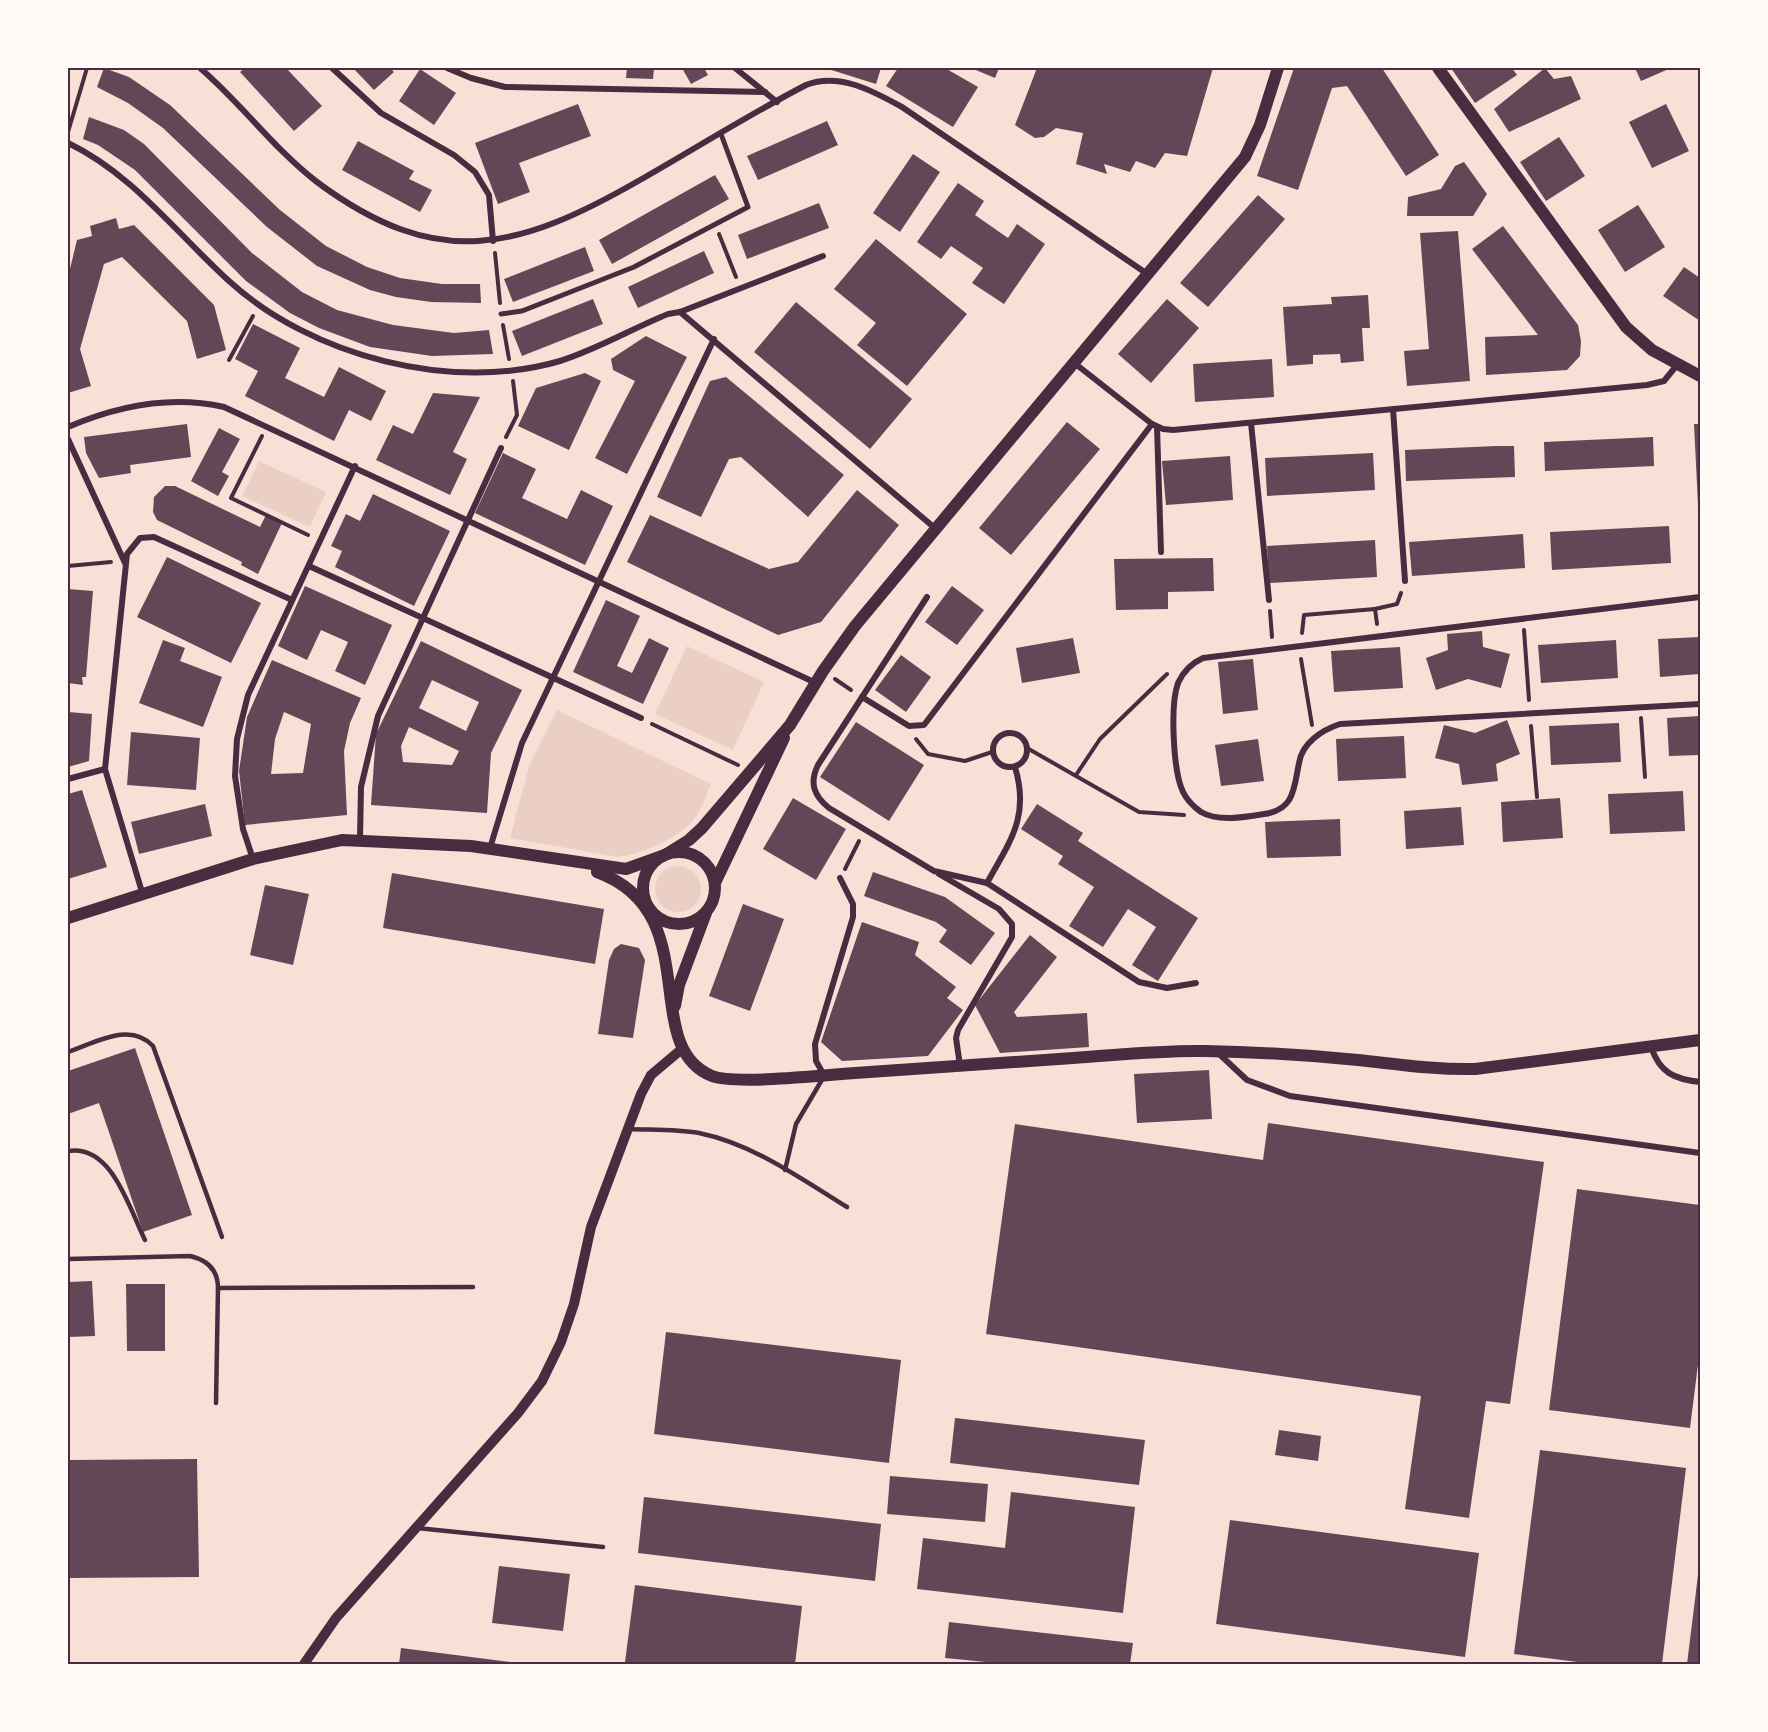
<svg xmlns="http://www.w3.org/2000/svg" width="1768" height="1732" font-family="'Fira Sans',sans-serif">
	<rect width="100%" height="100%" fill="#f7e1d7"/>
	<g fill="#ebcfc5">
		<polygon points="259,461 326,492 310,527 242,496"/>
		<polygon points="687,646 764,682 733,750 655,714"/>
		<path d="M557 710 711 784C706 795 702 809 695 818 681 838 640 855 617 857L510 838 529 766Z"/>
		<circle cx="678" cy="889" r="23"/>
	</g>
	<g fill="#644757" fill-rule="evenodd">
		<polygon points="104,68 129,77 170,105 280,210 326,246 367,267 400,278 442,284 480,284 481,303 431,302 396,297 370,290 317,266 267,227 163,128 128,103 97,87"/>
		<polygon points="245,68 286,68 322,106 294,131 240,72"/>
		<polygon points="353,68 390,68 394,72 374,90"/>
		<polygon points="627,68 654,68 653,79 626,78"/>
		<polygon points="682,68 704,68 708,75 691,84"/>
		<polygon points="825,68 881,68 876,84"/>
		<polygon points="898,68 945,68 978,87 953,127 886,86"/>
		<polygon points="971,68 999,68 995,78"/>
		<polygon points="1037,68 1213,68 1187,156 1165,153 1155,168 1136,161 1130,172 1104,164 1107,174 1076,164 1083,133 1056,128 1044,137 1035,138 1015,125"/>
		<polygon points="1294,68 1382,68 1439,155 1406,176 1347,86 1332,88 1298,190 1257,176"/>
		<polygon points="1451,68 1512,68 1517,75 1475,103"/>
		<polygon points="1545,68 1554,79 1571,76 1581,99 1509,132 1494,109"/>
		<polygon points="1635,68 1671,68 1641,81"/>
		<polygon points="420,69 456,93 434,125 399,101"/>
		<polygon points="578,104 591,136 519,163 530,192 498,204 475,143"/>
		<polygon points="1666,104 1689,151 1652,168 1629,122"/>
		<polygon points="89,117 124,130 144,144 252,253 302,292 337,310 393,325 454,333 489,330 493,354 432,356 370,347 319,328 290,313 246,281 135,170 98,145 83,139"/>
		<polygon points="827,121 838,145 758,180 747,156"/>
		<polygon points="1559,137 1585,176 1546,201 1520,162"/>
		<polygon points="358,141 414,171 409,179 432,190 420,212 342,170"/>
		<polygon points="913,154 940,172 900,232 873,213"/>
		<polygon points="1464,162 1487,194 1473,216 1407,216 1408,197 1441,189 1455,166"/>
		<polygon points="715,175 729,199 612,264 599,240"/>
		<polygon points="958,183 984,201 975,215 1008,238 1017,224 1045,244 1004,304 972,283 983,268 951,246 941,259 917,242"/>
		<polygon points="1258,195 1285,219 1208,307 1180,283"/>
		<polygon points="819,203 829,228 747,259 738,235"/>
		<polygon points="1638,205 1665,247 1625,272 1598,230"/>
		<polygon points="116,218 119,229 134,225 214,305 226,350 197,359 187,321 122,257 104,264 80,349 91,386 68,393 68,277 77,240 92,236 90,226"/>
		<polygon points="1503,226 1578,325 1581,341 1580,356 1567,370 1486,375 1485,337 1538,335 1472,249"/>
		<polygon points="1458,231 1470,381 1407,386 1404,351 1429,349 1420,233"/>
		<polygon points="876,239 967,314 907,386 857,345 876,323 834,289"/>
		<polygon points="585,247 594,271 513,302 504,279"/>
		<polygon points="704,251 714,273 638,308 628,287"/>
		<polygon points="1684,267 1700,278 1700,321 1663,296"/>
		<polygon points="1368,295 1370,328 1362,328 1364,361 1341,363 1340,354 1313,355 1313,364 1287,366 1283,307 1332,304 1331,297"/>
		<polygon points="593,299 603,324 522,356 512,331"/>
		<polygon points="1167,299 1199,328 1151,383 1118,354"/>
		<polygon points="796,302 912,399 870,449 754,352"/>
		<polygon points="253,324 300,348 285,378 324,397 339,367 386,391 371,421 349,410 334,441 245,396 258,371 235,359"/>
		<polygon points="646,336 687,357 627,474 595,458 635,381 613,370 611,359"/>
		<polygon points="1272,359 1274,397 1195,402 1193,364"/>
		<polygon points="585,373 601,381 569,450 518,426 536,388"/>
		<polygon points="726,377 844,475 808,517 741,457 729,459 701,517 657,497 710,381"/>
		<polygon points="433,393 480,397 453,452 467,459 450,495 376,460 393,425 413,434"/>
		<polygon points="1067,422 1100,449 1011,555 979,528"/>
		<polygon points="187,424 191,457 130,465 131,473 99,478 86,453 84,437"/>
		<polygon points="1694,424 1700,424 1700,525 1699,525"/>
		<polygon points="219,428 240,439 222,472 229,476 218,496 191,481"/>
		<polygon points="1653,437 1654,466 1545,471 1544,442"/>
		<polygon points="1496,446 1514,446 1515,477 1406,481 1405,450"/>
		<polygon points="503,453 536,469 522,498 567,519 581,490 613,506 585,565 475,513"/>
		<polygon points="1373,453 1375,490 1267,496 1265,458"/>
		<polygon points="1230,456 1233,500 1166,505 1162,461"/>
		<polygon points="165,486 175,486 260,527 266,515 282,523 258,574 241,565 242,562 157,520 153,512 154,497"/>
		<polygon points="857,490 899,525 821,622 778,635 627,562 650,515 769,569 798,562"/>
		<polygon points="373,494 450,531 414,606 335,567 342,551 331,546 346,514 360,521"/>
		<polygon points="1669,526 1671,563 1552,570 1550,532"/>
		<polygon points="1523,534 1525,568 1412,576 1409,542"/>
		<polygon points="1375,540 1377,577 1269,583 1267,546"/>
		<polygon points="167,557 261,603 231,663 137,617"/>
		<polygon points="1213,558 1214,591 1168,592 1168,609 1116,610 1114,559"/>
		<polygon points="305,586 392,625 365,685 335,671 348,642 321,630 307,660 278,646"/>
		<polygon points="952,586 984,610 957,645 925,622"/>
		<polygon points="68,589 93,591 86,677 82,677 83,685 68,683"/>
		<polygon points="606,600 640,616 617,666 632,673 649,638 669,648 643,704 573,672"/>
		<polygon points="1482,631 1483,647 1510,654 1501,688 1468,679 1436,690 1426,658 1448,650 1447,634"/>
		<polygon points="1700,637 1700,674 1660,677 1658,639"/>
		<polygon points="1073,638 1080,673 1022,683 1016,648"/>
		<polygon points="163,640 185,648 180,661 222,677 203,727 139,703"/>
		<polygon points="1616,640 1618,678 1541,683 1538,645"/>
		<path d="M421 641 522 690 491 753 487 813 371 805 376 734ZM432 680 479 702 466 731 419 708ZM409 727 459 751 452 765 403 762 401 746Z"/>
		<polygon points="1400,647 1403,688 1334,692 1331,651"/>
		<polygon points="901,655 931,677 906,712 875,690"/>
		<polygon points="1253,659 1258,710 1223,714 1218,662"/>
		<path d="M272 660 361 698 350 723 344 751 347 815 245 825 239 771 247 717ZM284 712 311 724 303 773 271 774 275 739Z"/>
		<polygon points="68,712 92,714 89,761 68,767"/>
		<polygon points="1700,716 1700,755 1669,756 1667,718"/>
		<polygon points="1507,720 1520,754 1496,764 1498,781 1462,785 1459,764 1435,758 1444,725 1475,733"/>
		<polygon points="856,722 924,765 889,821 820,777"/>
		<polygon points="1619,723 1621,762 1551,765 1549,726"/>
		<polygon points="131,732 200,738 196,790 127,785"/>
		<polygon points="1404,736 1406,778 1338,781 1336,739"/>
		<polygon points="1258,739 1264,781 1221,786 1215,745"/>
		<polygon points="82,790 107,867 68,879 68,794"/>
		<polygon points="1683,791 1685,831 1610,834 1608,794"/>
		<polygon points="793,798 846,829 816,880 763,849"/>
		<polygon points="1560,798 1563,838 1503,842 1501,802"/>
		<polygon points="205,804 212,836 139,854 131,822"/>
		<polygon points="1037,804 1083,833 1078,841 1198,918 1158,981 1132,965 1156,927 1128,909 1103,947 1069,926 1094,887 1058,864 1063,856 1021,829"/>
		<polygon points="1461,807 1464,845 1406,849 1404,811"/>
		<polygon points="1340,819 1341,856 1267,858 1265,822"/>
		<polygon points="873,872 945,897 995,933 971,965 939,942 947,930 936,922 864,896"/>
		<polygon points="392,873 604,909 595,964 383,928"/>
		<polygon points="265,885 309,894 293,965 250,955"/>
		<polygon points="743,904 784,919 750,1011 709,996"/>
		<polygon points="862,922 919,942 915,955 956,987 947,998 963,1010 928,1056 842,1061 821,1042"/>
		<polygon points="1030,935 1057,957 1014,1012 1017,1017 1087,1013 1089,1047 1000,1053 975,1005"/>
		<polygon points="621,944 639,948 645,960 633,1038 598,1034 609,960 614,949"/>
		<polygon points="135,1048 192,1215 143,1232 99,1103 68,1114 68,1071"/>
		<polygon points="1209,1070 1212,1119 1137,1123 1134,1074"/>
		<polygon points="1268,1123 1544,1162 1510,1404 1486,1401 1469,1518 1405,1509 1421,1396 986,1334 1015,1124 1263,1160"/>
		<polygon points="1577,1189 1700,1205 1700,1349 1690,1428 1549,1410"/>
		<polygon points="92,1281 95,1336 68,1337 68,1282"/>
		<polygon points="126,1284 165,1284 165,1351 127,1351"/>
		<polygon points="666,1332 901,1360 889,1463 654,1434"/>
		<polygon points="955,1418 1145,1440 1139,1485 950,1463"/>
		<polygon points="1279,1430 1321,1436 1318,1461 1275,1455"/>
		<polygon points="1540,1450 1686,1468 1662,1664 1594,1664 1514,1654"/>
		<polygon points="197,1459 199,1577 68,1578 68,1460"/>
		<polygon points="890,1476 988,1484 985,1522 887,1514"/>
		<polygon points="1011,1492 1135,1507 1123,1613 917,1589 923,1538 1005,1548"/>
		<polygon points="644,1497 881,1524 875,1581 638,1553"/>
		<polygon points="1230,1520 1479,1553 1465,1657 1216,1624"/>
		<polygon points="499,1566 570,1574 563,1631 492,1623"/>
		<polygon points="1699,1567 1700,1664 1687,1664"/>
		<polygon points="635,1585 802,1606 795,1664 625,1662"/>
		<polygon points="949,1622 1133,1643 1130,1664 1007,1664 945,1658"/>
		<polygon points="401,1648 518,1663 518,1664 399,1664"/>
	</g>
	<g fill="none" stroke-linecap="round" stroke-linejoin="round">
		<g stroke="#4a2c40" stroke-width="4">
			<polyline points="68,132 87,68"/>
			<polyline points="719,234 736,277"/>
			<polyline points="495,253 500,303"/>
			<polyline points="503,325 509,359"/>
			<polyline points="229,360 253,316"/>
			<polyline points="262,436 231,498 308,535"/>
			<polyline points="506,437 517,415 513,381"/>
			<polyline points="68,566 111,562"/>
			<polyline points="1270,611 1272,637"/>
			<polyline points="1377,624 1375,609 1397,604 1401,593"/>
			<polyline points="1524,630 1529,700"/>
			<polyline points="1302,633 1304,615 1375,609"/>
			<polyline points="1301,659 1312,725"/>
			<polyline points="835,679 851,690"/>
			<polyline points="1641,718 1645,777"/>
			<polyline points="652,724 738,765"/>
			<polyline points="1531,726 1537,797"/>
			<polyline points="916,739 928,754 965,761 992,752"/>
			<polyline points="1027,748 1139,812 1184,815"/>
			<polyline points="1076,775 1100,739 1167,674"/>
			<polyline points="845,869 859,841"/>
		</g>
		<g stroke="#4a2c40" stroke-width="4.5">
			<path d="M68 1052C95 1043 130 1021 153 1046L222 1237"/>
			<path d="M629 1129C652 1130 676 1129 699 1133 753 1144 800 1178 847 1207"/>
			<path d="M68 1151C112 1144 129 1208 145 1240"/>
			<polyline points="785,1170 796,1124 823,1078"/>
			<path d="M68 1259 190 1256C207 1260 218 1270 218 1288L473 1287"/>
			<polyline points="216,1403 218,1288"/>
			<polyline points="417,1528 603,1547"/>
		</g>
		<polyline stroke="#4a2c40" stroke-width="5" points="501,314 522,311 634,267 748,207 721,134"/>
		<g stroke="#4a2c40" stroke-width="6">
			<path d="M200 68C241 103 274 149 317 182 438 272 518 250 640 180 696 148 750 114 806 85 839 72 873 91 902 107L1146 273"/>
			<polyline points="332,68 381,113 454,155 475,172 489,195 493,241"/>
			<polyline points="447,68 471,78 505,87 765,92"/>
			<polyline points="735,68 777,102"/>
			<path d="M68 143C133 174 176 233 229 281 311 356 451 393 560 361 598 349 631 329 668 314L680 312 823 256"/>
			<polyline points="680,312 936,529"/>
			<polyline points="1073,362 1152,424 1163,429 1173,430 1647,385 1664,381 1677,365"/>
			<polyline points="1393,409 1405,581"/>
			<polyline points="1251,423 1269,600"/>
			<path d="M68 427C117 406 171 395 224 407L816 683"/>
			<polyline points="1157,427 1161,552"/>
			<polyline points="68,439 125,563"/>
			<polyline points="309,566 641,718"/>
			<path d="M927 597 818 765C809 783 814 796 829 808L934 871 987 883 1139 982 1167 988 1196 983"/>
			<path d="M1700 597 1203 658C1192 663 1183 672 1178 683 1170 705 1173 771 1183 792 1187 800 1194 807 1201 812 1218 822 1246 817 1264 814 1295 810 1294 787 1299 763 1302 743 1322 730 1340 724L1700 704"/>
			<polyline points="862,697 909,726 924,725 1152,424"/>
			<circle cx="1010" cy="750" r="17"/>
			<polyline points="68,779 105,769"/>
			<polyline points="360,839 361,787 378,716 501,448"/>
			<polyline points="490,848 522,743 714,339"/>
			<polyline points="253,859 243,829 235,776 237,739 248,695 355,466"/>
			<polyline points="939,874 999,909 1012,924 1012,937 958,1030 956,1038 960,1066"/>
			<path d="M987 883C1010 841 1030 817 1015 767"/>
			<polyline points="142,892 105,769 127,554 140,538 154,537 292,600"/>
			<path d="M1651 1047C1660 1073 1674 1079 1700 1082"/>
			<polyline points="1217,1052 1247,1080 1290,1096 1700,1153"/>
			<polyline points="824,1075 816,1061 815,1044 853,917 853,904 840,878"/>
		</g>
		<polyline stroke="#4a2c40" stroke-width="10" points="304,1664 336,1618 518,1413 542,1381 561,1342 574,1304 591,1227 641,1094 651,1075 683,1048"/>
		<g stroke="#4a2c40" stroke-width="12">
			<polyline points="1438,68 1626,327 1652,350 1700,376"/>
			<circle cx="679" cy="888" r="36"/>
			<path d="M597 872C707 912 638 1046 712 1076 735 1085 826 1075 855 1073 927 1068 1000 1063 1073 1058 1117 1055 1161 1050 1205 1051 1256 1052 1307 1055 1358 1060 1397 1064 1435 1070 1475 1069L1700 1040"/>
			<polyline points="715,883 784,738"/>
			<polyline points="68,918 253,859 342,840 471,846 626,869 665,855 689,840 702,828 790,725 823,671 855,626 1245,157 1260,125 1278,68"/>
			<polyline points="675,1006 679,985 706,913"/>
		</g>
	</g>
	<rect width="1768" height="1732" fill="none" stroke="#fffaf5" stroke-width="138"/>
	<rect x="69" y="69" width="1630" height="1594" fill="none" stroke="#4a2c40" stroke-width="2"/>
</svg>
